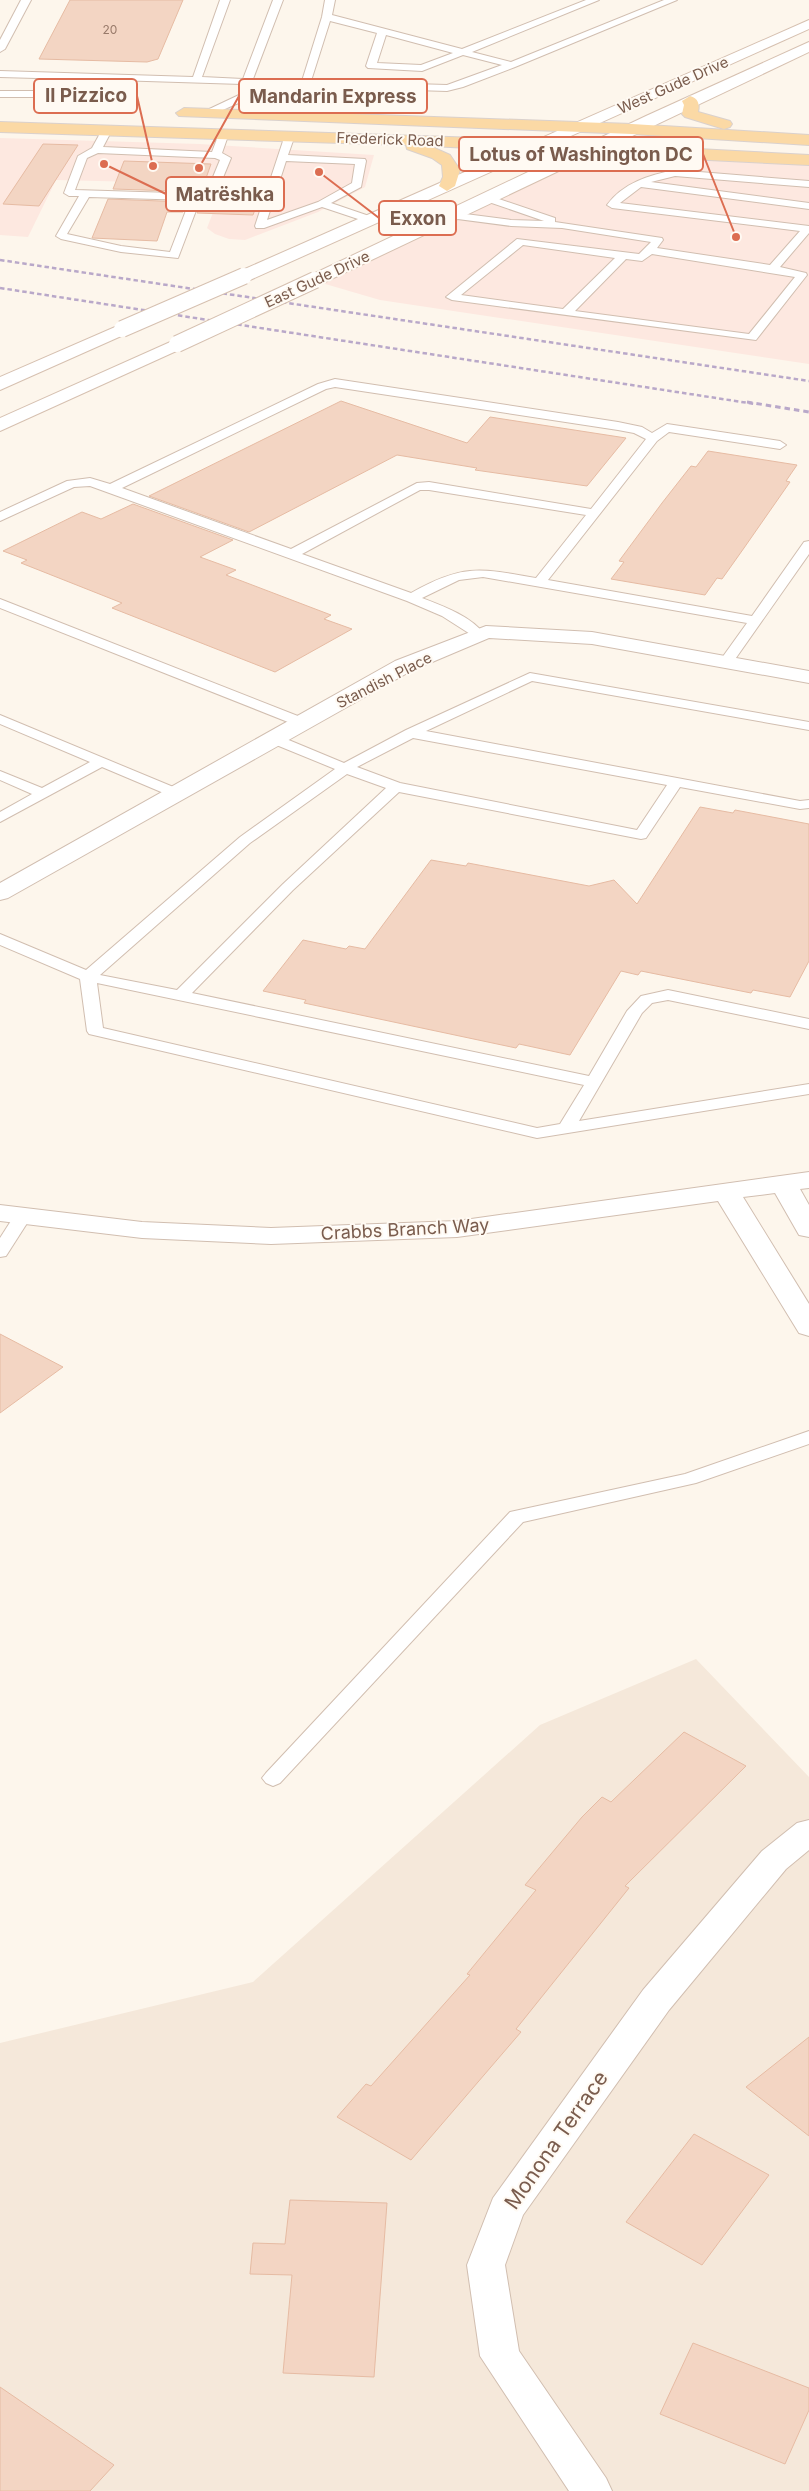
<svg xmlns="http://www.w3.org/2000/svg" width="809" height="2491" font-family="Inter,sans-serif">
	<rect width="100%" height="100%" fill="#fdf6ec"/>
	<polygon fill="#f5e8da" points="696,1659 809,1777 809,2491 0,2491 0,2043 253,1982 540,1725"/>
	<g fill="#fde8e0">
		<polygon points="0,138 200,144 374,155 365,187 318,212 245,240 229,239 215,234 207,228 224,184 56,180 28,237 0,235"/>
		<polygon points="593,148 809,160 809,364 380,300 315,281"/>
	</g>
	<g fill="#f3d5c3" stroke="#e6bba3">
		<polygon points="70,0 183,0 158,59 147,62 39,59"/>
		<polygon points="43,144 78,145 39,206 3,204"/>
		<polygon points="124,161 211,164 205,181 209,181 205,192 113,189"/>
		<polygon points="223,182 265,183 253,215 197,213 201,202 210,202 217,198"/>
		<polygon points="108,199 187,202 183,212 167,212 157,241 92,238"/>
		<polygon points="341,401 467,443 490,417 626,438 587,486 475,470 477,468 397,455 249,532 149,496"/>
		<polygon points="708,451 797,465 786,481 790,482 744,548 722,579 717,578 705,595 611,579 624,562 619,561 662,503 691,466 696,467"/>
		<polygon points="133,504 233,540 200,557 236,570 226,575 331,615 324,619 352,629 275,672 112,608 122,603 21,563 27,560 3,551 82,512 101,519"/>
		<polygon points="700,807 733,813 735,810 809,824 809,961 790,997 753,990 751,993 641,971 638,975 621,971 570,1055 519,1044 516,1048 304,1003 306,1000 263,991 303,940 346,949 349,946 365,949 431,860 466,866 468,863 589,886 614,880 637,904"/>
		<polygon points="0,1334 63,1367 0,1413"/>
		<polygon points="684,1732 746,1766 625,1886 629,1888 516,2029 521,2032 411,2160 337,2117 366,2084 371,2086 470,1975 467,1974 536,1890 525,1885 582,1817 602,1797 611,1802"/>
		<polygon points="809,2037 809,2136 746,2087"/>
		<polygon points="694,2134 769,2175 702,2265 626,2222"/>
		<polygon points="290,2200 387,2203 374,2377 283,2373 292,2275 250,2274 253,2243 285,2244"/>
		<polygon points="693,2343 809,2388 809,2410 785,2464 660,2414"/>
		<polygon points="0,2387 114,2465 90,2491 0,2491"/>
	</g>
	<g fill="none" stroke-linecap="round" stroke-linejoin="round">
		<defs>
			<g id="service">
				<polygon points="21,0 31,0 5,49 0,52 0,40"/>
				<path d="M220 0H230L202 77 243 79 273 0H283L253 79 302 81 322 17 325 0H335L332 15 462 49 586 0H599L472 52 511 62 664 0H677L515 67 463 87 447 91 251 85 249 96 276 113V117L273 118 243 101 209 116H203V112L239 95 242 84 83 79 76 91 63 97H0V91H61L69 87 73 79 0 77V71L193 77ZM330 21 377 33 366 66 368 68 422 71 463 55 502 65 447 85 311 81ZM386 35 453 53 421 65 377 63Z"/>
				<path d="M107 127 112 130 103 147 212 152 220 131 229 133 222 153 231 158 215 197 210 200H200L178 258 121 252 61 239 56 236 79 196H69L64 193 78 156 92 148 103 128ZM98 153 215 158 220 160 206 194 75 190 87 158ZM89 197 190 200 170 252 121 246 67 234Z"/>
				<path d="M290 132 295 135 288 155 365 159 366 161 361 187 331 203 375 218V222H367L322 207 264 228H256L255 226 285 135ZM286 161 355 164 352 183 318 202 267 220Z"/>
				<path d="M675 170 809 181V187L675 176 651 182 809 203V209L641 187 620 203 809 226V233L780 267 806 273 807 275 756 340 452 300 446 297 517 239 639 254 651 242 562 228 511 226 450 218 445 215 450 212 511 220 544 221 483 200 482 198 487 195 555 218V222L662 238 663 240 657 248 770 265 800 231 612 208 607 205C623 183 649 175 675 170ZM523 245 615 258 563 309 461 295ZM652 254 795 277 749 334 575 311 626 259 642 261Z"/>
				<path d="M335 379 618 422 642 427 652 433 667 424 780 441 786 445 780 449 669 432 657 441 548 580 752 616 804 542 809 541V554L731 665 726 666 719 662 747 623 483 577 459 580 422 598C443 606 471 616 485 635L478 639 442 616 407 601 90 486 74 487 0 521V512L67 481 90 478 110 484 318 384ZM335 387 618 430 634 433 646 439 591 509 429 482 417 483 291 549 122 488 326 389ZM420 490H429L586 515 536 578C479 568 463 564 411 593L302 554Z"/>
				<polygon points="0,599 308,720 310,723 308,726 298,726 0,608"/>
				<path d="M530 673 809 722V730L532 681 426 731 800 801 809 800V808L800 809 680 787 646 838 641 839 399 792 293 890 192 993 589 1076 627 1011 641 996 668 990 809 1019V1029L668 1000 652 1003 642 1013 579 1121 809 1084V1094L537 1138 89 1034 87 1031 80 979 0 945V934L86 970 240 837 335 769 269 742 267 739 269 736H279L344 763 406 730ZM413 738 667 785 637 830 400 783 357 767ZM347 774 386 788 283 884 177 990 100 975 250 843ZM97 983 584 1085 560 1124 537 1128 103 1028Z"/>
				<polygon points="0,715 183,791 185,794 183,797 173,797 102,767 0,822 0,812 32,794 0,780 0,771 42,788 90,762 0,724"/>
				<polygon points="22,1212 28,1213 31,1217 6,1256 0,1257 0,1238 16,1213"/>
				<polygon points="809,1431 809,1444 696,1483 523,1522 280,1783 273,1786 266,1783 262,1778 266,1773 510,1512 685,1474"/>
			</g>
			<g id="minor">
				<polygon points="486,626 592,632 809,671 809,683 592,644 489,638 411,671 8,898 0,900 0,883 395,661"/>
				<polygon points="809,1820 809,1850 786,1869 669,2010 523,2215 505,2265 519,2351 606,2478 612,2491 569,2491 480,2356 467,2265 493,2198 643,1990 762,1851 797,1823"/>
			</g>
			<polygon id="tertiary" points="809,1172 809,1188 800,1189 809,1205 809,1237 799,1235 775,1193 743,1197 809,1304 809,1336 799,1333 718,1201 457,1237 271,1244 142,1238 0,1221 0,1205 142,1222 271,1228 457,1221"/>
			<g id="secondary">
				<polygon points="809,20 809,29 250,280 238,280 235,276 238,272"/>
				<polygon points="809,42 809,52 321,284 309,284 306,280 309,276 646,116"/>
				<polygon points="122,324 128,325 131,329 128,333 0,390 0,377"/>
				<polygon points="177,339 183,340 186,344 183,348 0,431 0,418"/>
			</g>
			<g id="primary">
				<path d="M690 96C698 98 700 104 698 112L730 121 732 124 730 127 724 129 685 117 682 114 684 105 682 101Z"/>
				<polygon points="184,108 632,124 809,135 809,145 632,134 179,116 176,113"/>
				<polygon points="0,122 509,139 809,155 809,165 430,146 450,155 460,170 455,186 447,191 439,186 443,177 442,165 432,158 407,149 406,145 0,132"/>
			</g>
		</defs>
		<use href="#service" stroke="#d1beb0" stroke-width="2"/>
		<use href="#minor" stroke="#d1beb0" stroke-width="2"/>
		<use href="#tertiary" stroke="#d1beb0" stroke-width="2"/>
		<use href="#secondary" stroke="#d6c0b0" stroke-width="2"/>
		<use href="#primary" stroke="#dad1cd" stroke-width="2"/>
		<use href="#service" fill="#fff" fill-rule="evenodd"/>
		<use href="#minor" fill="#fff" fill-rule="evenodd"/>
		<use href="#tertiary" fill="#fff" fill-rule="evenodd"/>
		<use href="#secondary" fill="#fff" fill-rule="evenodd"/>
		<use href="#primary" fill="#fbd9a5" fill-rule="evenodd"/>
		<g stroke="#b9a8c9" stroke-width="2.5" stroke-dasharray="4.5 3" stroke-linecap="butt">
			<polyline points="0,260 809,381"/>
			<polyline points="0,288 755,404"/>
		</g>
		<polyline stroke="#b9a8c9" stroke-width="3" stroke-dasharray="5.5 4" stroke-linecap="butt" points="747,402 809,412"/>
		<defs>
			<g id="secondary-bridge">
				<polyline points="122,329 244,276"/>
				<polyline points="177,344 315,280"/>
			</g>
		</defs>
		<use href="#secondary-bridge" stroke="#d6c0b0" stroke-width="18" stroke-linecap="butt"/>
		<use href="#secondary-bridge" stroke="#fff" stroke-width="16"/>
	</g>
	<g text-anchor="middle" dominant-baseline="central" stroke-width="4" stroke-linejoin="round" paint-order="stroke">
		<g font-size="12" fill="#987a6a">
			<text x="110" y="29">20</text>
		</g>
		<g font-size="15" fill="#7a5c4d" stroke="#fffaf3">
			<text transform="translate(673 85) rotate(-24)">West Gude Drive</text>
			<text transform="translate(390 139) rotate(2)">Frederick Road</text>
			<text transform="translate(317 279) rotate(-25)">East Gude Drive</text>
			<text transform="translate(384 680) rotate(-27)">Standish Place</text>
		</g>
		<g font-size="18" fill="#7a5c4d" stroke="#fffaf3">
			<text transform="translate(405 1229) rotate(-3)">Crabbs Branch Way</text>
		</g>
		<g font-size="21" fill="#7a5c4d" stroke="#fffaf3">
			<text transform="translate(556 2140) rotate(-55)">Monona Terrace</text>
		</g>
	</g>
	<path fill="none" stroke="#dc6d51" stroke-width="2" d="M153 166L137 96M199 168L239 96M736 237L703 154M104 164L166 194M319 172L379 218"/>
	<g fill="#dc6d51" stroke="#fffaf3" stroke-width="2">
		<circle cx="153" cy="166" r="5"/>
		<circle cx="199" cy="168" r="5"/>
		<circle cx="736" cy="237" r="5"/>
		<circle cx="104" cy="164" r="5"/>
		<circle cx="319" cy="172" r="5"/>
	</g>
	<g fill="#fffaf3" stroke="#dc6d51" stroke-width="2">
		<rect x="34" y="79" width="103" height="34" rx="5"/>
		<rect x="239" y="79" width="188" height="34" rx="5"/>
		<rect x="459" y="137" width="244" height="34" rx="5"/>
		<rect x="166" y="177" width="118" height="34" rx="5"/>
		<rect x="379" y="201" width="77" height="34" rx="5"/>
	</g>
	<g font-size="19" text-anchor="middle" font-weight="bold" fill="#7a5c4d">
		<text x="86" y="102">Il Pizzico</text>
		<text x="333" y="103">Mandarin Express</text>
		<text x="581" y="161">Lotus of Washington DC</text>
		<text x="225" y="201">Matrëshka</text>
		<text x="418" y="225">Exxon</text>
	</g>
</svg>
